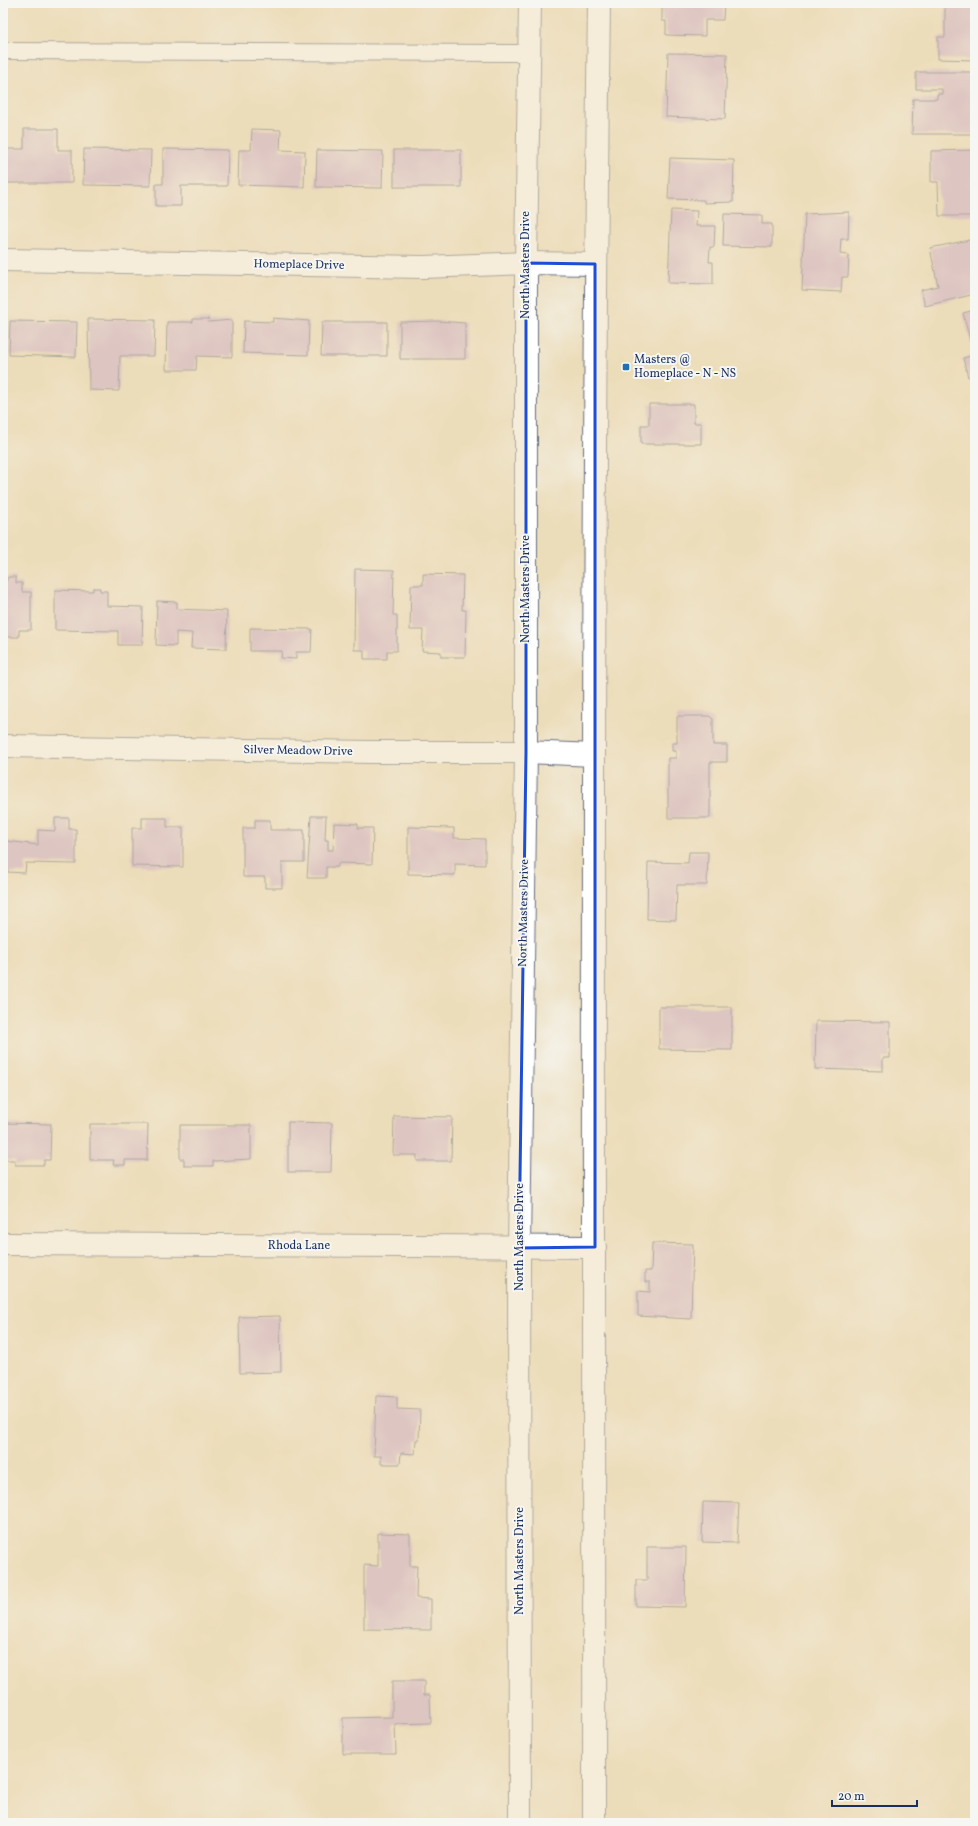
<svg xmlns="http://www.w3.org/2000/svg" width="978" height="1826" font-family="Vollkorn,serif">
	<rect width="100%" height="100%" fill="#f6f6f2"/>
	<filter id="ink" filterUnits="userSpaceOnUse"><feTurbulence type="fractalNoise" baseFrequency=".025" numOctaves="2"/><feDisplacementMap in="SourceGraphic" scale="8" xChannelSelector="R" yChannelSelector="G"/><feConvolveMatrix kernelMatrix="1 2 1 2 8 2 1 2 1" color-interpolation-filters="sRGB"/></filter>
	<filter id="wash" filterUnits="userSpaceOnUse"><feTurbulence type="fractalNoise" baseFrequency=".012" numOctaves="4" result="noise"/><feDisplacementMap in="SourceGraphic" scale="16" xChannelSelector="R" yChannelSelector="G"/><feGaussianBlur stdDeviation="0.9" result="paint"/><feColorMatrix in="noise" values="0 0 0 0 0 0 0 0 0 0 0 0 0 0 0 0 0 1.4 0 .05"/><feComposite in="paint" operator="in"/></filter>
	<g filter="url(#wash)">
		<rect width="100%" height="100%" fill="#ecddba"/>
		<g id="blocks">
			<g fill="#cba8cb">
				<polygon points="662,3 724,3 723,20 705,20 705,36 666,35 666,21 662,21"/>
				<polygon points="945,3 975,3 975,60 938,59 938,37 945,37"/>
				<polygon points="668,53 727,54 725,119 666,117"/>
				<polygon points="916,72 975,72 975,134 912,134 913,99 937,99 937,94 942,94 942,89 916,89"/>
				<polygon points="24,129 58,129 58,150 72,150 72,183 5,183 5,149 24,149"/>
				<polygon points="252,129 281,130 280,150 305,151 304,187 238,185 239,150 251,150"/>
				<polygon points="84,149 151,150 150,186 83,185"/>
				<polygon points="163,149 228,150 227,186 181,186 181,206 156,206 156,184 163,184"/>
				<polygon points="317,150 383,151 382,188 316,187"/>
				<rect x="394" y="150" width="67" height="37"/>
				<polygon points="975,150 975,216 939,216 938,182 931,182 931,151"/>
				<polygon points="670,158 734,160 733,202 704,203 704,200 668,199"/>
				<polygon points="671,210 697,211 696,226 715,226 714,247 710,247 709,262 713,262 713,284 668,283"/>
				<polygon points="849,212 848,239 841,239 840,254 849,255 848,277 842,277 841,292 802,290 805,214"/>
				<polygon points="724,214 762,215 762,224 772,224 772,247 723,246"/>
				<polygon points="974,239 975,245 975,294 925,306 921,290 938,286 930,248"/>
				<polygon points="975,310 975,375 968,377 963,358 974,355 963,313"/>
				<polygon points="273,318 309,321 308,355 243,353 244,321 273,322"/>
				<polygon points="88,319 155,320 154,356 120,356 119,391 89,390"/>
				<polygon points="193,319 209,319 208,322 232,320 232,357 197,356 196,370 166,370 167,322 193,322"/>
				<polygon points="10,321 77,322 76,357 9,355"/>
				<polygon points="437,321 465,323 465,359 400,359 400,322"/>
				<polygon points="322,322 387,322 387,356 321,356"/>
				<polygon points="649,404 694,404 694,423 701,423 701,444 641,444 641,425 649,425"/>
				<polygon points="355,569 394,570 393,615 397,615 397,651 387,651 387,659 364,659 364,650 354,650"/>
				<polygon points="423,574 463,575 462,610 466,610 465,657 441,657 441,652 422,651 423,630 410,630 411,585 423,585"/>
				<polygon points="8,577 16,577 16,583 22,583 22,592 31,592 31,630 19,630 19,637 4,637 3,591"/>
				<polygon points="93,588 100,588 100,591 107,591 107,606 143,607 142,645 118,645 118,631 55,630 55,590 93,591"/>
				<polygon points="157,601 177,602 177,609 227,611 226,649 191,648 192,633 176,632 176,646 156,645"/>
				<polygon points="250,628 312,629 311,652 296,652 296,659 281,658 282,651 250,651"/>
				<polygon points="677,716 709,716 713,719 713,745 727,745 727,762 710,762 710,818 668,818 668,758 676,758 676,751 672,751 672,743 677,743"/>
				<polygon points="311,816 326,816 325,840 328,840 328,850 333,850 334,823 358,824 358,828 373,828 372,864 338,863 338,867 326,867 326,878 307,878"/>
				<polygon points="55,818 69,818 69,829 76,829 76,864 26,863 25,873 7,872 7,841 38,845 38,830 55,831"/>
				<polygon points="142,818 167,818 167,827 183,827 183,867 132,866 132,828 142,828"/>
				<polygon points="255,820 270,820 270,830 304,830 304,862 282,862 282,888 265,888 265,877 243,877 243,828 255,828"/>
				<polygon points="408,827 454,828 454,838 485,839 485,865 455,864 455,875 408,874"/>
				<polygon points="689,852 708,852 707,885 677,885 676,920 647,919 648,862 688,863"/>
				<polygon points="659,1007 732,1007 732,1050 659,1049"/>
				<polygon points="816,1021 890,1022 890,1058 883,1058 883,1071 815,1069"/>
				<polygon points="394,1116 452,1117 451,1161 417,1161 417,1155 393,1155"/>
				<polygon points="288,1122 332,1123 331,1172 288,1172"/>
				<polygon points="3,1123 51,1124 50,1160 44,1160 44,1165 15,1165 15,1160 3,1160"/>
				<polygon points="90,1124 148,1124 147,1160 125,1160 125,1165 113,1165 114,1160 90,1160"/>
				<polygon points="180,1125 251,1125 251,1159 213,1161 213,1166 184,1166 184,1159 180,1159"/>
				<polygon points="652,1243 693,1244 691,1319 638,1316 638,1291 650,1292 650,1282 645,1282 645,1271 651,1271"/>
				<polygon points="280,1316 281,1372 240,1373 239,1317"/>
				<polygon points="376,1396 397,1397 397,1409 420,1410 419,1440 416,1440 415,1454 401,1453 400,1464 381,1464 381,1456 374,1456"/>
				<polygon points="703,1502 739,1503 737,1543 702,1542"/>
				<polygon points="378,1533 410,1534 410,1566 417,1566 416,1598 431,1599 431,1630 364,1629 364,1565 378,1566"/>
				<polygon points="647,1547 686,1547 685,1607 636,1606 636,1580 647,1580"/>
				<polygon points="392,1681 424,1681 424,1695 430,1695 431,1723 395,1724 396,1754 343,1754 343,1718 392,1717"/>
			</g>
		</g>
	</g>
	<g filter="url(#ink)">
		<use href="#blocks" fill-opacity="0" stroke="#646c7e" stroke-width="1"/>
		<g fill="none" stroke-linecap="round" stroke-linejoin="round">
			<defs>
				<polyline id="lane" points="3,51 529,53"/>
				<g id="street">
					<polyline points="3,260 423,267 526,263 595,264"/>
					<polyline points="3,746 372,752 526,752 594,755"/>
					<polyline points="3,1244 595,1247"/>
				</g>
				<g id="secondary">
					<polyline points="520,1823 519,1248 526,752 526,263 530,3"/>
					<path d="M594 1823C595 1216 591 610 599 3"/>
				</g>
			</defs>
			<use href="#lane" stroke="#646c7e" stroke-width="18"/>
			<use href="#street" stroke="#646c7e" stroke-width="24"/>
			<use href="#secondary" stroke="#646c7e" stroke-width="24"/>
			<use href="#lane" stroke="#fff" stroke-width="16"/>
			<use href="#street" stroke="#fff" stroke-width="22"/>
			<use href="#secondary" stroke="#fff" stroke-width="22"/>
		</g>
	</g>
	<path d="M0 0H978V1826H0ZM526 263 595 264V1247L519 1248 526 752Z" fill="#ecddba" fill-opacity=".55" fill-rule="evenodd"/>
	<path fill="none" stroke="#1d4ed8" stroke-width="3" stroke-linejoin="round" d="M526 263 595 264V1247L519 1248 526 752Z"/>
	<rect fill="#1f6fb2" stroke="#f6f6f2" stroke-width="1.5" x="622" y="363" width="8" height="8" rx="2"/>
	<g text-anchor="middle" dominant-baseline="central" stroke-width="4" stroke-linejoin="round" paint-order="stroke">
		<g font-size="12" fill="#1b2f5e" stroke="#f6f6f2">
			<text transform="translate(299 265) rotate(1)">Homeplace Drive</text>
			<text transform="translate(526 265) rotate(-90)">North Masters Drive</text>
			<text transform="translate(526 589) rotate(-90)">North Masters Drive</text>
			<text transform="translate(298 751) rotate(1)">Silver Meadow Drive</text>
			<text transform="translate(524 913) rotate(-89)">North Masters Drive</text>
			<text transform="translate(520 1237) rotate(-90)">North Masters Drive</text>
			<text x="299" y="1246">Rhoda Lane</text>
			<text transform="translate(520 1561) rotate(-90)">North Masters Drive</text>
		</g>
		<g font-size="12" fill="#1b2f5e" stroke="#f6f6f2" text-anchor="start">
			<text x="634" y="360">Masters @<tspan x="634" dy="14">Homeplace - N - NS</tspan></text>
		</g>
	</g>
	<rect width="978" height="1826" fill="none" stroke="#f6f6f2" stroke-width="16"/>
	<path d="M832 1800v6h85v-6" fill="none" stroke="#1b2f5e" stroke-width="2"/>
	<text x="838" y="1800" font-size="12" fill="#1b2f5e" stroke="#f6f6f2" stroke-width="3" paint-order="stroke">20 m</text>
</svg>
